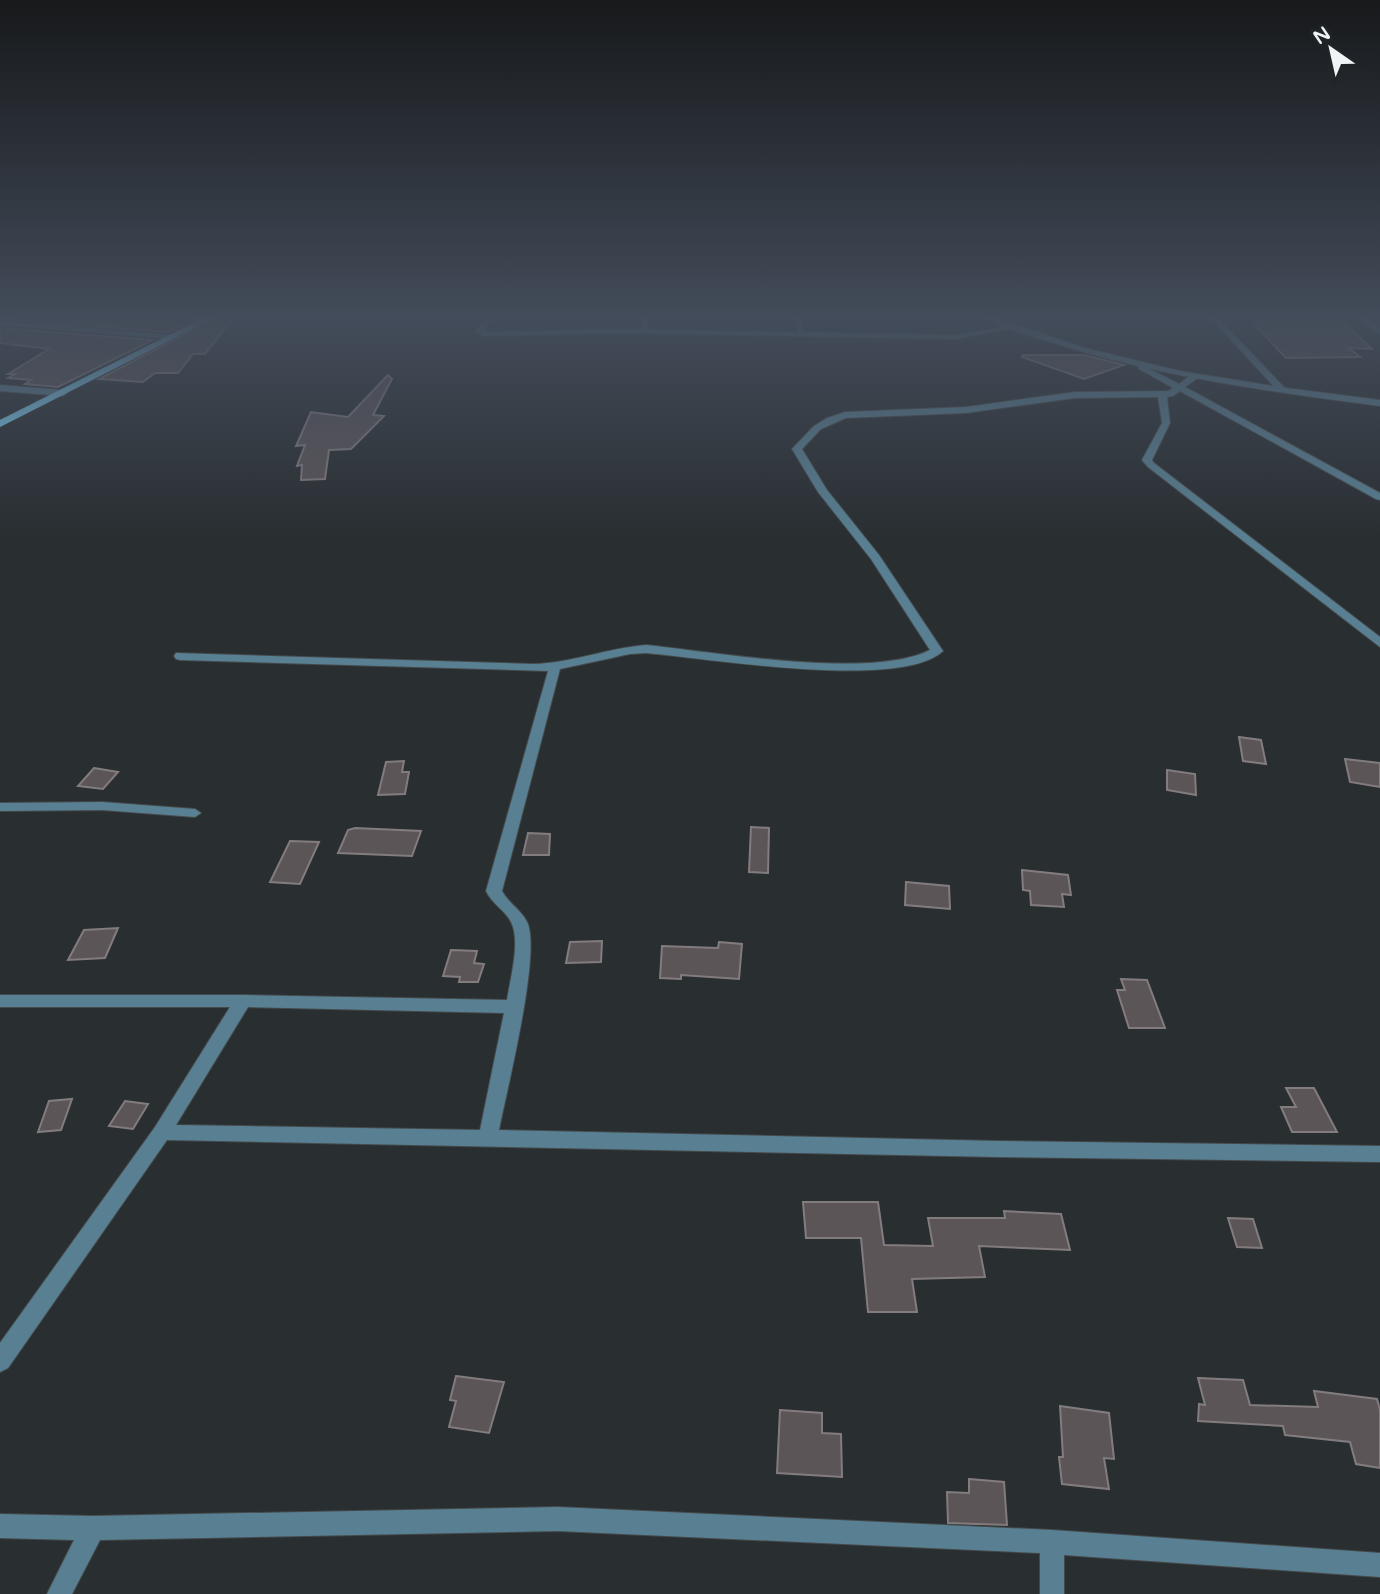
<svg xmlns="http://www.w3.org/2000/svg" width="1380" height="1594" font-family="'Varela Round',sans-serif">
	<rect width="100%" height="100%" fill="#292e31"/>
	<g fill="#5b5558" stroke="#837c7f" stroke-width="2">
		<polygon points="8,316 202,316 169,332 3,319"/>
		<polygon points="220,316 235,316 205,354 193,354 178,373 155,373 143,382 99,379"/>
		<polygon points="1253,316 1337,316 1372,349 1349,348 1360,357 1286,358 1254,324 1263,325"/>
		<polygon points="0,328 153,340 58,387 25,384 31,380 8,378 15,374 8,374 49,349 0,343"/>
		<polygon points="1023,355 1084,355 1124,365 1084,379 1022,357"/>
		<polygon points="388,375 392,379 373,415 384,416 351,449 329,450 325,479 301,480 302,465 297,466 305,445 296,446 311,412 348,417"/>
		<polygon points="1239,737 1261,740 1266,764 1243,761"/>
		<polygon points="1345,759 1380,763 1380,787 1350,782"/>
		<polygon points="404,761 402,772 409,772 405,794 378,795 386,762"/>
		<polygon points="94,768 118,772 103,789 78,786"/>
		<polygon points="1167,770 1195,774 1196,795 1167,790"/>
		<polygon points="751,827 769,828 768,873 749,872"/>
		<polygon points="355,828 421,831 412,856 338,853 348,830"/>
		<polygon points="528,833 550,834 549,855 523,855"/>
		<polygon points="290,841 319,842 300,884 270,882"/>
		<polygon points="1022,870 1068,875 1071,895 1062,894 1064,907 1031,905 1030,891 1023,890"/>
		<polygon points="906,882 949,886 950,909 905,905"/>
		<polygon points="118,928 105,958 68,960 84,930"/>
		<polygon points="602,941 601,962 566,963 570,942"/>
		<polygon points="719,942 742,944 739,979 681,975 681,979 660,978 662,946 718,948"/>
		<polygon points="451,950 477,951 474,963 484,964 478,982 459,982 460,977 443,976"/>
		<polygon points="1121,979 1147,980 1165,1028 1129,1028 1117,990 1125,990"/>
		<polygon points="1286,1088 1314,1088 1337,1132 1292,1132 1281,1107 1296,1107"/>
		<polygon points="72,1099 61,1130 38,1132 49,1101"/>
		<polygon points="125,1101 148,1104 133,1129 109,1126"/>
		<polygon points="803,1202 878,1202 884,1245 933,1246 928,1218 1005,1218 1004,1211 1061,1214 1070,1250 979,1246 985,1277 912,1279 917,1312 868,1312 861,1238 806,1238"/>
		<polygon points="1228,1218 1253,1219 1262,1248 1237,1247"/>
		<polygon points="456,1376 504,1382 489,1433 449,1427 456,1401 450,1400"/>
		<polygon points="1198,1378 1243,1380 1250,1405 1318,1407 1314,1391 1377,1399 1380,1410 1380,1468 1356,1464 1350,1442 1285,1435 1283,1426 1198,1421 1199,1404 1205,1405"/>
		<polygon points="1060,1406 1109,1413 1114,1459 1104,1458 1109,1489 1062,1484 1059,1457 1063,1457"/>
		<polygon points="780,1410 822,1413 822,1433 841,1434 842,1477 777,1473"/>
		<polygon points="969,1479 1004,1482 1007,1525 948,1523 947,1492 969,1493"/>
	</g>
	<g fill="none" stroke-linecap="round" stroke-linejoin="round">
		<defs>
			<g id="service">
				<polygon points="643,316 649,316 648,332 643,331"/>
				<polygon points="794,316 800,316 804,335 799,334"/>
				<polygon points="102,802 195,809 201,813 195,817 102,810 0,811 0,803"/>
			</g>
			<g id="minor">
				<polygon points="487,316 495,316 484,330 486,332 617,329 956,335 1014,325 1018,327 956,339 617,333 485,336 475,331"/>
				<polygon points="1209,316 1216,316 1284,387 1284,391 1278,391"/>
				<polygon points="1356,316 1363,316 1380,328 1380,334"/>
				<polygon points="0,321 172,335 176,337 172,339 0,325"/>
				<path d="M1142 365 1179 384 1192 374H1198V378L1185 387 1380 493V500L1376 499 1180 391 1173 396 1167 397 1170 423 1152 460 1154 463 1380 637V647L1148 467 1142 460 1162 423 1158 397 1075 398 966 413 846 418 821 429 802 449 827 490 879 555 943 651C901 691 706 658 646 653L630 654 560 669 502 891C509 904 522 910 528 924 540 958 507 1089 499 1130L998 1141 1380 1146V1162L998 1157 167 1140 8 1368 0 1372V1343L155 1127 230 1007H0V995H243L507 1000C510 980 521 941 511 922 505 910 492 904 486 891L548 671 180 660 176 659 174 656 176 653 533 664C572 663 608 648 646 645 715 652 871 680 930 650L871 559 818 492 792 449 814 426 827 418 845 412 966 407 1075 392 1168 391 1173 388 1139 369 1138 367ZM248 1007 504 1013 480 1130 176 1125Z"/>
				<polygon points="0,385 63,390 67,393 63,396 0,391"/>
				<polygon points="558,1507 1052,1530 1380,1553 1380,1577 1064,1555 1064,1594 1040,1594 1040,1553 558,1531 100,1540 72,1594 47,1594 74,1540 0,1538 0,1514 93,1516"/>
			</g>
			<path id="tertiary" d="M982 316H992L1085 348 1180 371 1279 387 1380 400V406C1271 392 1162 377 1057 344 1033 336 1003 330 982 316Z"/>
			<polygon id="primary" points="207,316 218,316 0,427 0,420"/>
		</defs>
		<use href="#service" stroke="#454a4d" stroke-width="2"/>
		<use href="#minor" stroke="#454a4d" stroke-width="2"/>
		<use href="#tertiary" stroke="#454a4d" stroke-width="2"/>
		<use href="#primary" stroke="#454a4d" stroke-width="1"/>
		<use href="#service" fill="#598092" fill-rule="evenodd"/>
		<use href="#minor" fill="#598092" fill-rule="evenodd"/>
		<use href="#tertiary" fill="#598092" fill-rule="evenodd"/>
		<use href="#primary" fill="#7ed3f8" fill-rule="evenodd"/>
	</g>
	<linearGradient id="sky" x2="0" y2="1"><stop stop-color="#17191b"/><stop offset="0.59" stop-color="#434c5a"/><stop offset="1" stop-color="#434c5a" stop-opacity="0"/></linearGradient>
	<rect width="1380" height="539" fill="url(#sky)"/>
	<g transform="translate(1331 49) rotate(326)" stroke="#1f2527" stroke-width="5" paint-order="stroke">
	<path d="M0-5L12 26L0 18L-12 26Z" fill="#f1f4f6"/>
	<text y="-10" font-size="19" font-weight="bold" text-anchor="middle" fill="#f1f4f6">N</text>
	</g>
</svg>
